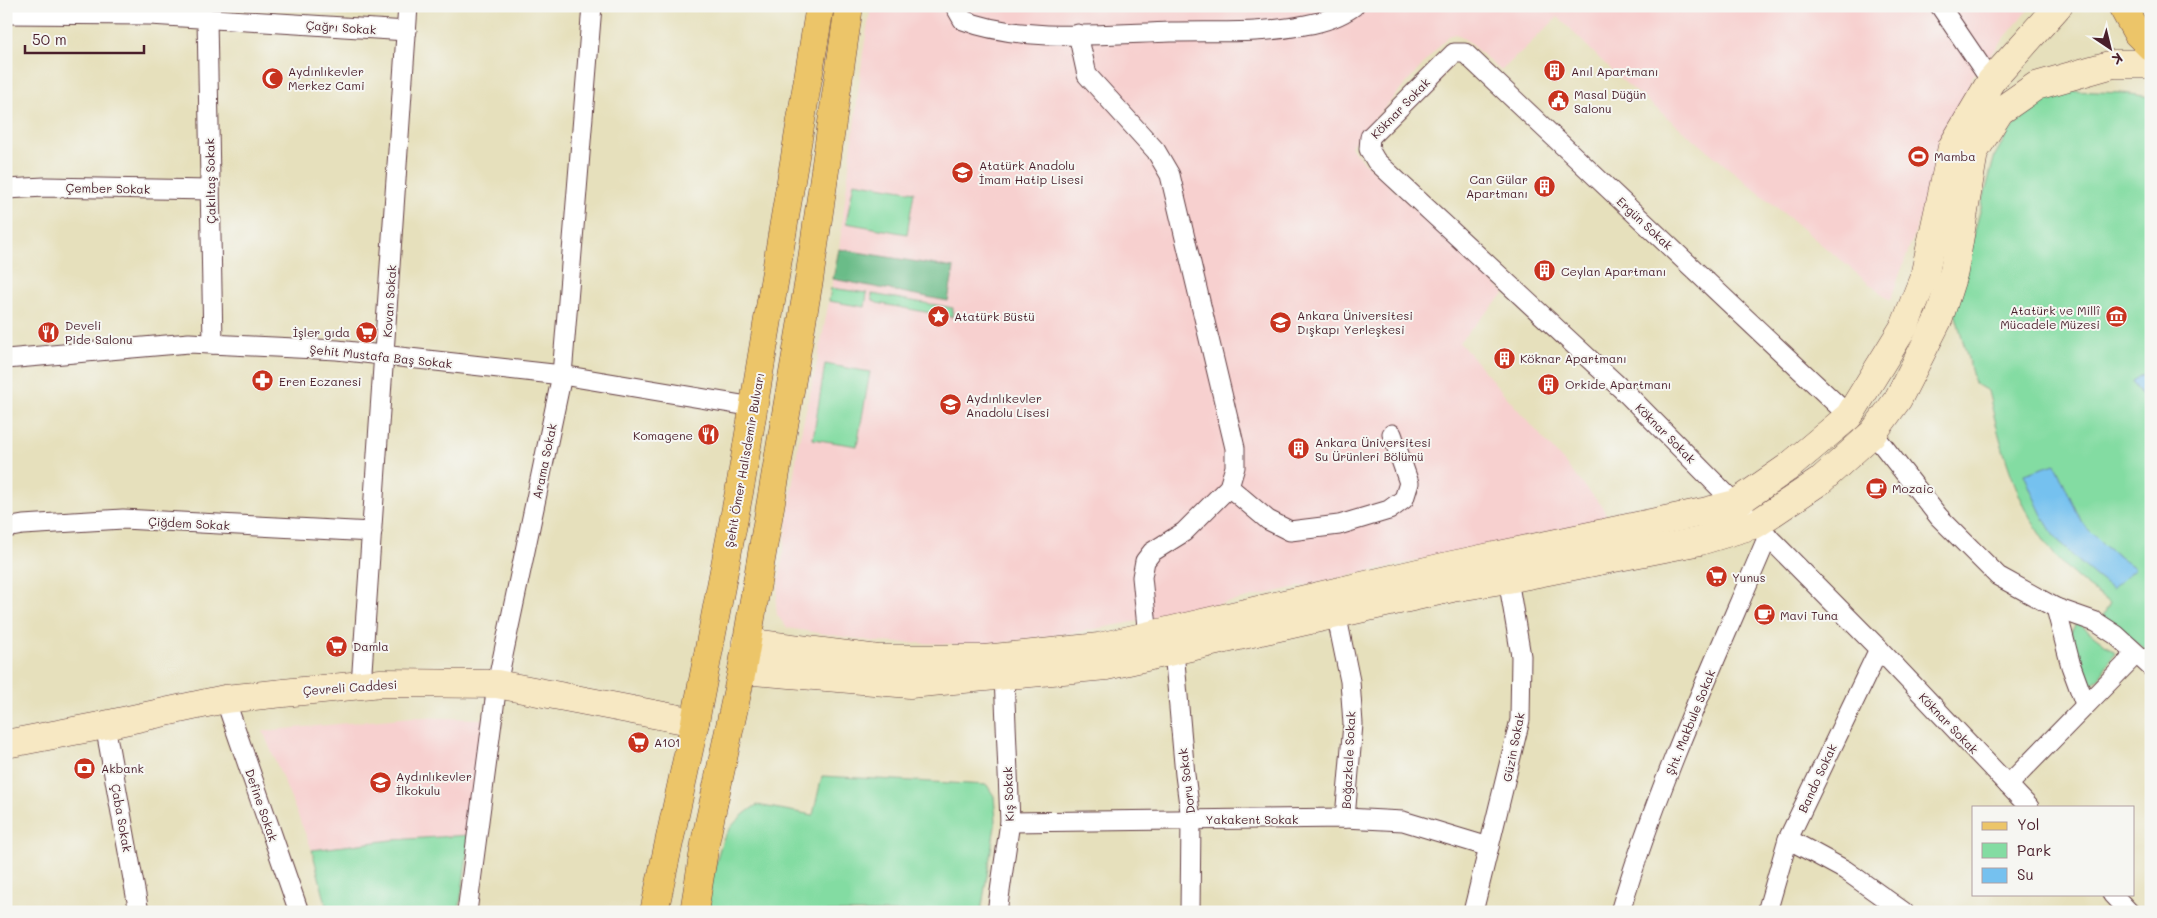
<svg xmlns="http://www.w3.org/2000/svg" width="2157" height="918" font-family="Mali,sans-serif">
	<rect width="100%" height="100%" fill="#f6f6f2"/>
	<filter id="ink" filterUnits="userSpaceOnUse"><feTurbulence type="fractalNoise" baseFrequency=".02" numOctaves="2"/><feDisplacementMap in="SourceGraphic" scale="10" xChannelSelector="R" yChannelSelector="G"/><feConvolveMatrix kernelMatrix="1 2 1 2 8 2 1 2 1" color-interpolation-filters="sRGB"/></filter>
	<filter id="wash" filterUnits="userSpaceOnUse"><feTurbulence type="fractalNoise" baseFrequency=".0096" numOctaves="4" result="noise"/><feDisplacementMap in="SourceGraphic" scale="20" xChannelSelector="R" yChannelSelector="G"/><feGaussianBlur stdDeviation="1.12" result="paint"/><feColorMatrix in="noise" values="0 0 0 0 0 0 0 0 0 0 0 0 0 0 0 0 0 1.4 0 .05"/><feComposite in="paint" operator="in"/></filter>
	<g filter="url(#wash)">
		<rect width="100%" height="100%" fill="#e6e0bc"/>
		<g fill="#f7d0cf">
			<polygon points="871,6 2031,6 1972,77 1890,301 1617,76 1558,17 1501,71 1461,36 1455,34 1448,36 1351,146 1359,157 1505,293 1459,342 1602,506 1608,519 1162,617 1067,634 984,645 877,642 787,628 777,615 776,604 798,445 817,363 839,249 863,53"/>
			<polygon points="412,717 483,719 470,835 392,840 312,850 263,731"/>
		</g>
		<g fill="#83dca2" stroke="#667e66">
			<path d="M2071 91 2123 93 2151 97V655L2103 616 2110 603C2089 588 2065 570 2050 549 2015 502 2001 446 1988 391L1975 384 1954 309 1995 155 2008 133 2039 101Z"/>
			<polygon points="854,182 914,192 907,234 846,223"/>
			<polygon points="831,288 867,293 865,307 829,301"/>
			<polygon points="872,294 953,308 952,317 877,303 872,299"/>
			<polygon points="825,364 870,372 857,446 813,439"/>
			<polygon points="2077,622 2115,652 2099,678 2091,685 2080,675 2071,632"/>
			<path d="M822 776 987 785 994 796 996 820 981 912H706C708 896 717 852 724 838 731 824 744 813 757 805L813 815Z"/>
			<polygon points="470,835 459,912 328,912 312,850 392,840"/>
		</g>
		<polygon fill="#6abc88" stroke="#5a6e5a" points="839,249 954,268 948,301 833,279"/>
		<g fill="#75c1ef" stroke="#60708d">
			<polygon points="2151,369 2151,412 2132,381"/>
			<path d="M2055 464 2082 523 2106 547 2135 568 2112 589C2092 573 2071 557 2055 536 2041 518 2033 494 2024 474Z"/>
		</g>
	</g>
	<g filter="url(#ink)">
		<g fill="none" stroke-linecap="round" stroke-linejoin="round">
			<defs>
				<g id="minor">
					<path d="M955 6 963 20C1021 43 1108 34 1171 32 1215 31 1261 34 1305 25 1323 22 1339 17 1354 6"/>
					<polyline points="1940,6 1991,81"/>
					<polyline points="6,14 150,15 407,31"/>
					<polyline points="207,18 213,344"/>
					<polyline points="1078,34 1087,75 1156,151 1170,175 1235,448 1235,467 1229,487 1184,532 1152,552 1145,561 1142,577 1148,637"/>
					<polyline points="6,189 45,187 210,190"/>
					<polyline points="6,359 189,343 337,350 562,375 754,407"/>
					<polyline points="1849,416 1465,53 1454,53 1370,137 1369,149 1376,161 1627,394 1879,649 2029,807"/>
					<polyline points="1873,433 1939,517 1998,576 2056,608 2096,622 2116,635 2151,667"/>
					<polyline points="1229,487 1268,520 1290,531 1339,525 1389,510 1404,499 1409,483 1392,434"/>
					<polyline points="6,528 23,525 123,519 372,532"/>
					<polyline points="2056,608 2071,666 2085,704"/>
					<polyline points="1336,613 1350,681 1353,724 1345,818"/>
					<polyline points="1174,651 1185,775 1191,819 1190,912"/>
					<polyline points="361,685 408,6"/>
					<polyline points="225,699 299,912"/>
					<polyline points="105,725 139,912"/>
					<polyline points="2008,785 2136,654"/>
					<polyline points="1010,822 1345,818 1403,821 1489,847"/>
					<polyline points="1788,839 1845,870 1904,912"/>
					<polyline points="2112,894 2129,912"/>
					<polyline points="467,912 497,684 562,375 592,6"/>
					<polyline points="997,912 1010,822 1004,676"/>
					<polyline points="1473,912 1520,720 1521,656 1508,579"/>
					<path d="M1620 912C1658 783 1716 659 1768 536"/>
					<polyline points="1767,912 1788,839 1879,649"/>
				</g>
				<g id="secondary">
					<polyline points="746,642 878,659 984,659 1099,647 1452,565 1703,512 1735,504 1787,468 1849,416 1905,325 1924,277 1952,147 1991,81 2058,6"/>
					<polyline points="742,670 910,684 1106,666 1452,588 1508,579 1700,541 1756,524 1820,481 1873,433 1898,399 1939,318 1954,271 1974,152 2000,111 2036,86 2113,64 2151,64"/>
					<polyline points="6,744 105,725 225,699 381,683 497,684 695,722"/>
				</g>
				<polyline id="primary" points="2122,6 2137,33 2151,47"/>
				<g id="trunk">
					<polyline points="654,912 695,722 741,482 820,6"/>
					<polyline points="694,912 706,838 742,670 809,280 849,6"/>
				</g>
			</defs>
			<use href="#minor" stroke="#613c41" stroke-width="21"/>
			<use href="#secondary" stroke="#613c41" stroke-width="29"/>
			<use href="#primary" stroke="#613c41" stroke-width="29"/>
			<use href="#trunk" stroke="#613c41" stroke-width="29"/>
			<use href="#minor" stroke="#fff" stroke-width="19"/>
			<use href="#secondary" stroke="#f7e8c3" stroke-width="28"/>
			<use href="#primary" stroke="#ecc569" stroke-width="28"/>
			<use href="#trunk" stroke="#ecc569" stroke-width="28"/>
		</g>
	</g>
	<defs>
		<symbol id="building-disc" viewBox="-11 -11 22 22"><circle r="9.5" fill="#c8321e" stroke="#f6f6f2"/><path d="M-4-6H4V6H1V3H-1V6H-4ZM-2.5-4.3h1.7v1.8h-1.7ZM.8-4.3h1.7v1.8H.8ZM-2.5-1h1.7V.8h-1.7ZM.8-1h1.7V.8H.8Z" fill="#fff"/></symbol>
		<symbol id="mosque-disc" viewBox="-11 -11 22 22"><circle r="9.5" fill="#c8321e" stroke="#f6f6f2"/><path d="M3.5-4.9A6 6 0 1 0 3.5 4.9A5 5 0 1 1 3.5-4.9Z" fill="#fff"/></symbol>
		<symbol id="civic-disc" viewBox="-11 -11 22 22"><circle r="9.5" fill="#c8321e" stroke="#f6f6f2"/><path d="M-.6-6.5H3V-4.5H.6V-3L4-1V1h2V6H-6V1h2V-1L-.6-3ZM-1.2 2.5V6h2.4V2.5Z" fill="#fff"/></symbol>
		<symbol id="stadium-disc" viewBox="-11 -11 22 22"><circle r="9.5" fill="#c8321e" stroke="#f6f6f2"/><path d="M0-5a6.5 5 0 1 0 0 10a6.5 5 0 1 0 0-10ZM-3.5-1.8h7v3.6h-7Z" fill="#fff"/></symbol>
		<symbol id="school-disc" viewBox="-11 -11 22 22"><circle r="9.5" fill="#c8321e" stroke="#f6f6f2"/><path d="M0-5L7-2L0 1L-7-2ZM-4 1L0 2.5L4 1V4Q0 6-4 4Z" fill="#fff"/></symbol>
		<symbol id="sight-disc" viewBox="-11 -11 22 22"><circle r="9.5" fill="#c8321e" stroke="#f6f6f2"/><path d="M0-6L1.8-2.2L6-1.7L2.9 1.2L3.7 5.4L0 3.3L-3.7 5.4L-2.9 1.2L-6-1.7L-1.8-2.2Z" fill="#fff"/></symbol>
		<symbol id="museum-disc" viewBox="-11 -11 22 22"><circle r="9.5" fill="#c8321e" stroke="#f6f6f2"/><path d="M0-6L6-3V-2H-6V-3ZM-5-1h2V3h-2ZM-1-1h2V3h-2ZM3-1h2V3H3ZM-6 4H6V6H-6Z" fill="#fff"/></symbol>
		<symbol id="university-disc" viewBox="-11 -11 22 22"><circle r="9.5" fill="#c8321e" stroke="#f6f6f2"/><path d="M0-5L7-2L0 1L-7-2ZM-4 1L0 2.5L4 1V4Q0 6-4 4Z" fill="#fff"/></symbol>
		<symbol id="restaurant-disc" viewBox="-11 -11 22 22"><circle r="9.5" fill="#c8321e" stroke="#f6f6f2"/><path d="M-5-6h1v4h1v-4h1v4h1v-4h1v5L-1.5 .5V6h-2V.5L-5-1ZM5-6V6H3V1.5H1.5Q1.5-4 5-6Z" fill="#fff"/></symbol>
		<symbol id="supermarket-disc" viewBox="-11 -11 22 22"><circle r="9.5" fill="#c8321e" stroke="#f6f6f2"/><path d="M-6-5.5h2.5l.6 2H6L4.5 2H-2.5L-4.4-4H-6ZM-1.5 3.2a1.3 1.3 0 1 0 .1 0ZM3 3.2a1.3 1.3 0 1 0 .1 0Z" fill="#fff"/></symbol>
		<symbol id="pharmacy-disc" viewBox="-11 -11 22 22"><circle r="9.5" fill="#c8321e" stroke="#f6f6f2"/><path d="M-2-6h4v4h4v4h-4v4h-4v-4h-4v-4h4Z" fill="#fff"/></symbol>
		<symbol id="cafe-disc" viewBox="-11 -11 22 22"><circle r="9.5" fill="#c8321e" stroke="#f6f6f2"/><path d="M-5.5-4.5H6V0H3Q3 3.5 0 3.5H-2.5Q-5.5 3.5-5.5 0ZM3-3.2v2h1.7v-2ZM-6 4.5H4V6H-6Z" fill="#fff"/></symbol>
		<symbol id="bank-disc" viewBox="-11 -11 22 22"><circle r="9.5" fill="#c8321e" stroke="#f6f6f2"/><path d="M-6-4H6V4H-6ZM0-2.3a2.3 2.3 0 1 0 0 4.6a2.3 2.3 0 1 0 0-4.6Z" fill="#fff"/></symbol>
	</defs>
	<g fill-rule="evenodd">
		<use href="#building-disc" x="1542" y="58" width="25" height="25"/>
		<use href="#mosque-disc" x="260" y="66" width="25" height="25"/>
		<use href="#civic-disc" x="1546" y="88" width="25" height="25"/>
		<use href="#stadium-disc" x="1906" y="144" width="25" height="25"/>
		<use href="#school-disc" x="950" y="160" width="25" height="25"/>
		<use href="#building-disc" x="1532" y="174" width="25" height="25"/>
		<use href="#building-disc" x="1532" y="258" width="25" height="25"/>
		<use href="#sight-disc" x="926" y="304" width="25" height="25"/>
		<use href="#museum-disc" x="2104" y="304" width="25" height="25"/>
		<use href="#university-disc" x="1268" y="310" width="25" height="25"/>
		<use href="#restaurant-disc" x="36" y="320" width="25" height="25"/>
		<use href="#supermarket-disc" x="354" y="320" width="25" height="25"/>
		<use href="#building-disc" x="1492" y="346" width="25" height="25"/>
		<use href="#pharmacy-disc" x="250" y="368" width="25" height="25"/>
		<use href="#building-disc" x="1536" y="372" width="25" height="25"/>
		<use href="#school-disc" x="938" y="392" width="25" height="25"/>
		<use href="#restaurant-disc" x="696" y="422" width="25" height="25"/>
		<use href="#building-disc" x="1286" y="436" width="25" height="25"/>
		<use href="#cafe-disc" x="1864" y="476" width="25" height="25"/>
		<use href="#supermarket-disc" x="1704" y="564" width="25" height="25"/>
		<use href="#cafe-disc" x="1752" y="602" width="25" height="25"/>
		<use href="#supermarket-disc" x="324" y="634" width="25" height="25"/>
		<use href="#supermarket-disc" x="626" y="730" width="25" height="25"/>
		<use href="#bank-disc" x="72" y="756" width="25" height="25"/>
		<use href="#school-disc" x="368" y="770" width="25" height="25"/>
	</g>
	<g text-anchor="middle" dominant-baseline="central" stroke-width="4" stroke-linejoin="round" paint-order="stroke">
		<g font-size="12" fill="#4a1f2b" stroke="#f6f6f2">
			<text transform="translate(341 27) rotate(4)">Çağrı Sokak</text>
			<text transform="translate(1400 108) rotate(-46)">Köknar Sokak</text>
			<text transform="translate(210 181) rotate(-91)">Çakıltaş Sokak</text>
			<text transform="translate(108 188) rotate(1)">Çember Sokak</text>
			<text transform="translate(1645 223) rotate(43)">Ergün Sokak</text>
			<text transform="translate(389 301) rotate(-86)">Kovan Sokak</text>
			<text transform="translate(381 356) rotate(6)">Şehit Mustafa Baş Sokak</text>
			<text transform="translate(1666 433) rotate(45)">Köknar Sokak</text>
			<text transform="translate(744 460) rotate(-80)">Şehit Ömer Halisdemir Bulvarı</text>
			<text transform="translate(544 461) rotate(-78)">Arama Sokak</text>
			<text transform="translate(189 523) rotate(3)">Çiğdem Sokak</text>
			<text transform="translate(350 687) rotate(-4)">Çevreli Caddesi</text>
			<text transform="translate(1690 722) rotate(-68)">Şht. Makbule Sokak</text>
			<text transform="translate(1949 723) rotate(46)">Köknar Sokak</text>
			<text transform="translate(1513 747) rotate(-79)">Güzin Sokak</text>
			<text transform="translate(1348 760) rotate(-87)">Boğazkale Sokak</text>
			<text transform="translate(1817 778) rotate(-65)">Bando Sokak</text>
			<text transform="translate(1186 781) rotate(-97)">Doru Sokak</text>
			<text transform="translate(1008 794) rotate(-92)">Kış Sokak</text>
			<text transform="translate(262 805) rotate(71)">Define Sokak</text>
			<text transform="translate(122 818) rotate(80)">Çaba Sokak</text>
			<text x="1252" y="819">Yakakent Sokak</text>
		</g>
		<g font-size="12" fill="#4a1f2b" stroke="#f6f6f2" text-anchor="start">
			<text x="288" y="71">Aydınlıkevler<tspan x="288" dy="14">Merkez Cami</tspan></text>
			<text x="1571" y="71">Anıl Apartmanı</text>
			<text x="1574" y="94">Masal Düğün<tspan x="1574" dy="14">Salonu</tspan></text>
			<text x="1934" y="156">Mamba</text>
			<text x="979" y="165">Atatürk Anadolu<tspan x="979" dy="14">İmam Hatip Lisesi</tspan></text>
			<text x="1528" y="179" text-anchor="end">Can Gülar<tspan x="1528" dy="14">Apartmanı</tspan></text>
			<text x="1561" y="271">Ceylan Apartmanı</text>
			<text x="2100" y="310" text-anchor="end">Atatürk ve Millî<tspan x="2100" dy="14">Mücadele Müzesi</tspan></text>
			<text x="1297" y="315">Ankara Üniversitesi<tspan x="1297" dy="14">Dışkapı Yerleşkesi</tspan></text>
			<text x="954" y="316">Atatürk Büstü</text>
			<text x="65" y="325">Develi<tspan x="65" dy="14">Pide Salonu</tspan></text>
			<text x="350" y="332" text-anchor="end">İşler gıda</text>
			<text x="1520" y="358">Köknar Apartmanı</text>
			<text x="279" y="381">Eren Eczanesi</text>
			<text x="1565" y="384">Orkide Apartmanı</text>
			<text x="966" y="398">Aydınlıkevler<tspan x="966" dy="14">Anadolu Lisesi</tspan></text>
			<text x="693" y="435" text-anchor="end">Komagene</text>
			<text x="1315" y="442">Ankara Üniversitesi<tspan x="1315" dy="14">Su Ürünleri Bölümü</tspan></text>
			<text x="1892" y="488">Mozaic</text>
			<text x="1732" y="577">Yunus</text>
			<text x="1780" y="615">Mavi Tuna</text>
			<text x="353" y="646">Damla</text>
			<text x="654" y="742">A101</text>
			<text x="101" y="768">Akbank</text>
			<text x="396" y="776">Aydınlıkevler<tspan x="396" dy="14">İlkokulu</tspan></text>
		</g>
	</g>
	<rect width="2157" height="918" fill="none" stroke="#f6f6f2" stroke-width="25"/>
	<rect x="1972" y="806" width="162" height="90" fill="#f6f6f2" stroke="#b1a0a2"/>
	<rect x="1982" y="822" width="25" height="8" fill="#ecc569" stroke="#b1a0a2"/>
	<text x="2017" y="830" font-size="15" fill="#4a1f2b">Yol</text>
	<rect x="1982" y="843" width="25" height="15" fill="#83dca2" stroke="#b1a0a2"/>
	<text x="2017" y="856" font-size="15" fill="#4a1f2b">Park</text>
	<rect x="1982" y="868" width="25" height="15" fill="#75c1ef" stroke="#b1a0a2"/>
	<text x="2017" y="880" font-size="15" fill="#4a1f2b">Su</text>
	<g transform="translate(2110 48) rotate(145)" stroke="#f6f6f2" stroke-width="4" paint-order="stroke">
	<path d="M0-4L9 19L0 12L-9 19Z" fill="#4a1f2b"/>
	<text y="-8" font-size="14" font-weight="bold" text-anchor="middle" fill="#4a1f2b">K</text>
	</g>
	<path d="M25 45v8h119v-8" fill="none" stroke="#4a1f2b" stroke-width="2.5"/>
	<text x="32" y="45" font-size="15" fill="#4a1f2b" stroke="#f6f6f2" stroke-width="4" paint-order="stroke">50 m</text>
</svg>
